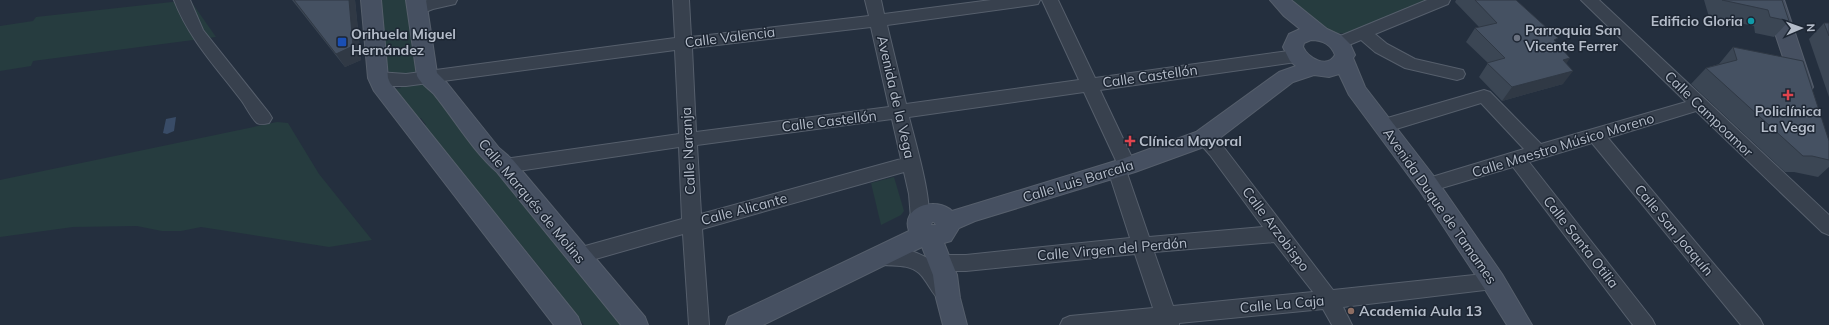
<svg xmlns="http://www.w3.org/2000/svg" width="1829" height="325" font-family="Mulish,sans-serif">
	<rect width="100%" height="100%" fill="#242f3e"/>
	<g fill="#263c3f">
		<polygon points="190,0 216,37 33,61 31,66 0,71 0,26 33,21 36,17"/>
		<path d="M382 0H407C413 36 406 79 441 100L628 325H584L553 286 554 285 424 126 426 125 421 118 417 120 394 89 401 88 386 67 368 4Z"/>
		<polygon points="1293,0 1429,0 1349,34 1327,32 1313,26"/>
		<polygon points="277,122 288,123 319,174 372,240 329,247 201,227 181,231 162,231 137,226 73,227 0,237 0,180"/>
		<polygon points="894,177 904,211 901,215 881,225 871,183"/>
	</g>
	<polygon fill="#394c67" points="176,117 174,131 167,134 163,133 166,119"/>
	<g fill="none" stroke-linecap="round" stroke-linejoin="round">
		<defs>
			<g id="street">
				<path d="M174 0H190L203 30 269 113 272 118 269 123C265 124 261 125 257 123 252 119 245 105 241 100 216 67 189 39 174 0Z"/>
				<polygon points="427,0 457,0 455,4 433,9 418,15 412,14 410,10 412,6"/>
				<path d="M673 0H689L691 37 869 16 865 0H881L884 14 991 0H1040L1038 4 1032 5 887 25 906 104 1079 80 1042 0H1058L1095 78 1296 50 1302 52 1304 56 1302 60 1296 62 1100 90 1136 166 1133 171 1127 173 1149 237 1263 227 1210 155 1195 138 1198 133C1209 130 1214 137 1222 145L1333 290 1493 273 1500 275 1503 281 1500 287 1493 289 1343 307 1352 325H1332L1323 309 1179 323V325H1060L1063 319 1070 316 1153 308 1135 254 966 271H946L939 269 957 296 954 302C936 309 931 284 919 273 906 262 889 268 874 263L871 257 874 251C896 244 924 251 939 268L936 263 939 257 946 255H966L1130 238 1108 170 1111 165 1117 163 1084 92 909 117C914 138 935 207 927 224L920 227 913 224 911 219 909 194 904 172 702 229 709 325H689L683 234 578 264 571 262 568 256 571 250 578 248 682 219 679 147 505 173 499 171 496 166 499 161 505 159 679 134 675 50 406 86H389L372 82 370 78 372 74 378 72 406 74 675 38ZM871 27 889 107 696 132 692 48ZM892 119 901 159 701 214 697 145ZM1274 242 1313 292 1173 306 1154 252Z"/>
				<polygon points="1427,0 1450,0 1448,4 1375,34 1387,44 1415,59 1463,70 1465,74 1463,78 1457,80 1405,68 1375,52 1361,40 1339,49 1333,47 1331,43 1333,39"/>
				<polygon points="1581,0 1599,0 1829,215 1829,235 1822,232 1696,111 1608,138 1760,319 1763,325 1741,325 1592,143 1529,162 1652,319 1655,325 1633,325 1513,167 1428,192 1422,190 1419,185 1422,180 1524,149 1481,103 1383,133 1377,131 1374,126 1377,121 1484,90 1490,92 1541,144 1686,102"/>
			</g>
			<g id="secondary">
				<polygon points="361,0 381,0 388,78 390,83 578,317 581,325 554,325 374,91 368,78"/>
				<path d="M406 0H426L437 73 447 83 499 148 513 160 645 317 648 325H621L497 172C472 150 455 120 434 94 428 88 421 84 417 76Z"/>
				<path d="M1270 0H1291L1327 29 1342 36 1350 44 1355 55 1353 58 1365 87 1436 179 1502 274 1532 325H1507L1484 288 1420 191 1349 95 1339 74 1329 77 1314 75 1293 82 1212 144 1135 172 975 221 959 228 951 241 944 243 957 275 960 298 967 325H943L936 298 933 275 922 247 763 325H726L729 317 909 231C900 206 937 196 952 211L1122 159 1196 132 1279 72 1296 66 1290 61 1283 47 1289 34 1300 29 1284 16ZM1311 40C1322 40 1331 44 1335 55 1327 69 1308 58 1303 47L1304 43ZM932 222H934L936 225H931Z"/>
				<polygon points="1764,0 1784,0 1813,87 1810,92 1803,95 1796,92 1793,87"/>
			</g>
		</defs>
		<use href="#street" stroke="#565f6c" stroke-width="2"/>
		<use href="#secondary" stroke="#565f6c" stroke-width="2"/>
		<use href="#street" fill="#38414e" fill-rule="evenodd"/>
		<use href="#secondary" fill="#465061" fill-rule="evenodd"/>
	</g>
	<g fill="#3b4654">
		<polygon points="292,0 355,0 361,60 345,67"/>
		<polygon points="1456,0 1516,0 1556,42 1566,64 1563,84 1502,101 1479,77 1488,63 1466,42 1475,28 1479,27 1455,2"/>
		<polygon points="1704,0 1782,0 1789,21 1774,37 1755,33 1754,26 1709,17"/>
		<polygon points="1824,23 1829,23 1829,97 1809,39"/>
		<polygon points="1733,47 1829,141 1829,167 1818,177 1794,172 1785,172 1691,84 1706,68 1719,64"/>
	</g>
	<g fill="#303945">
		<polygon points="349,0 355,0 361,60 345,67 336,54"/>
		<polygon points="1570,58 1561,72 1563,60"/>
		<polygon points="1573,71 1563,84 1502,101 1512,87"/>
	</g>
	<g fill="#455162" stroke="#303945">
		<polygon points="294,0 349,0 353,46 336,54"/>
		<polygon points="1475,0 1516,0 1558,38 1554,40 1570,58 1563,60 1573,71 1512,87 1487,63 1505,58 1475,28 1497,23"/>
		<polygon points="1722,0 1782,0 1789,21 1770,17 1768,10"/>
		<polygon points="1824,23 1829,23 1829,36"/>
		<polygon points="1733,47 1803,61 1829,141 1829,160 1812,156 1803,156 1706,68 1737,60"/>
	</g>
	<circle fill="#0f9aa8" stroke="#1d2633" stroke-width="1.5" cx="1751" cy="21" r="4"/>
	<circle fill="#6b7280" stroke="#1d2633" stroke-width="1.5" cx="1517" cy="38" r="4"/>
	<rect fill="#1a4fb4" stroke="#1d2633" stroke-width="1.5" x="337" y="37" width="10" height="10" rx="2"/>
	<g fill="#e0444e" stroke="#1d2633" stroke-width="1.5">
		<path d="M1786 89h4v4h4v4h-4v4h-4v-4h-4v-4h4z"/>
		<path d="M1128 135h4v4h4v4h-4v4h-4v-4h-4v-4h4z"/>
	</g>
	<circle fill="#8d6e63" stroke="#1d2633" stroke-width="1.5" cx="1351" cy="311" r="4"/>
	<g text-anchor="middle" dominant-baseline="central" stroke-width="3" stroke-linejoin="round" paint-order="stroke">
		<g font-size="14" font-weight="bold" fill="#b4bcc9" stroke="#1d2633" text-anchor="start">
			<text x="1743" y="21" text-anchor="end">Edificio Gloria</text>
			<text x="1525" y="30">Parroquia San<tspan x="1525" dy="16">Vicente Ferrer</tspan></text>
			<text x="351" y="34">Orihuela Miguel<tspan x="351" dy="16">Hernández</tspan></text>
			<text x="1788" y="111" text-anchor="middle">Policlínica<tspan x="1788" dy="16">La Vega</tspan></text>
			<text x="1139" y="141">Clínica Mayoral</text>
			<text x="1359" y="311">Academia Aula 13</text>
		</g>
		<g font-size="14" fill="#b4bcc9" stroke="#1d2633">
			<text transform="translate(730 37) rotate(-7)">Calle Valencia</text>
			<text transform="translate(1150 76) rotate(-8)">Calle Castellón</text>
			<text transform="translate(896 97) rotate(77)">Avenida de la Vega</text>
			<text transform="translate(1709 114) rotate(44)">Calle Campoamor</text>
			<text transform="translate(829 121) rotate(-7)">Calle Castellón</text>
			<text transform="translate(1563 145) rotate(-17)">Calle Maestro Músico Moreno</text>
			<text transform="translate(688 151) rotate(-93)">Calle Naranja</text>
			<text transform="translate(1078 181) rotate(-17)">Calle Luis Barcala</text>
			<text transform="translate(532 201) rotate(50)">Calle Marqués de Molins</text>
			<text transform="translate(1440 206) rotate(55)">Avenida Duque de Tamames</text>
			<text transform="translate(744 209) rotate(-15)">Calle Alicante</text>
			<text transform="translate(1276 229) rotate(53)">Calle Arzobispo</text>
			<text transform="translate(1674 230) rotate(50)">Calle San Joaquín</text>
			<text transform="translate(1581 242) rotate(52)">Calle Santa Otilia</text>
			<text transform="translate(1112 249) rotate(-5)">Calle Virgen del Perdón</text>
			<text transform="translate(1282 304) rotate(-5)">Calle La Caja</text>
		</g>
	</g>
	<g transform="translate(1801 28) rotate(88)" stroke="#1d2633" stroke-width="3" paint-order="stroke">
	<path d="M0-3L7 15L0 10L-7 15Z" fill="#b4bcc9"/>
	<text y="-6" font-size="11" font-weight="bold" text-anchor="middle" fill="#b4bcc9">N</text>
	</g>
</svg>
